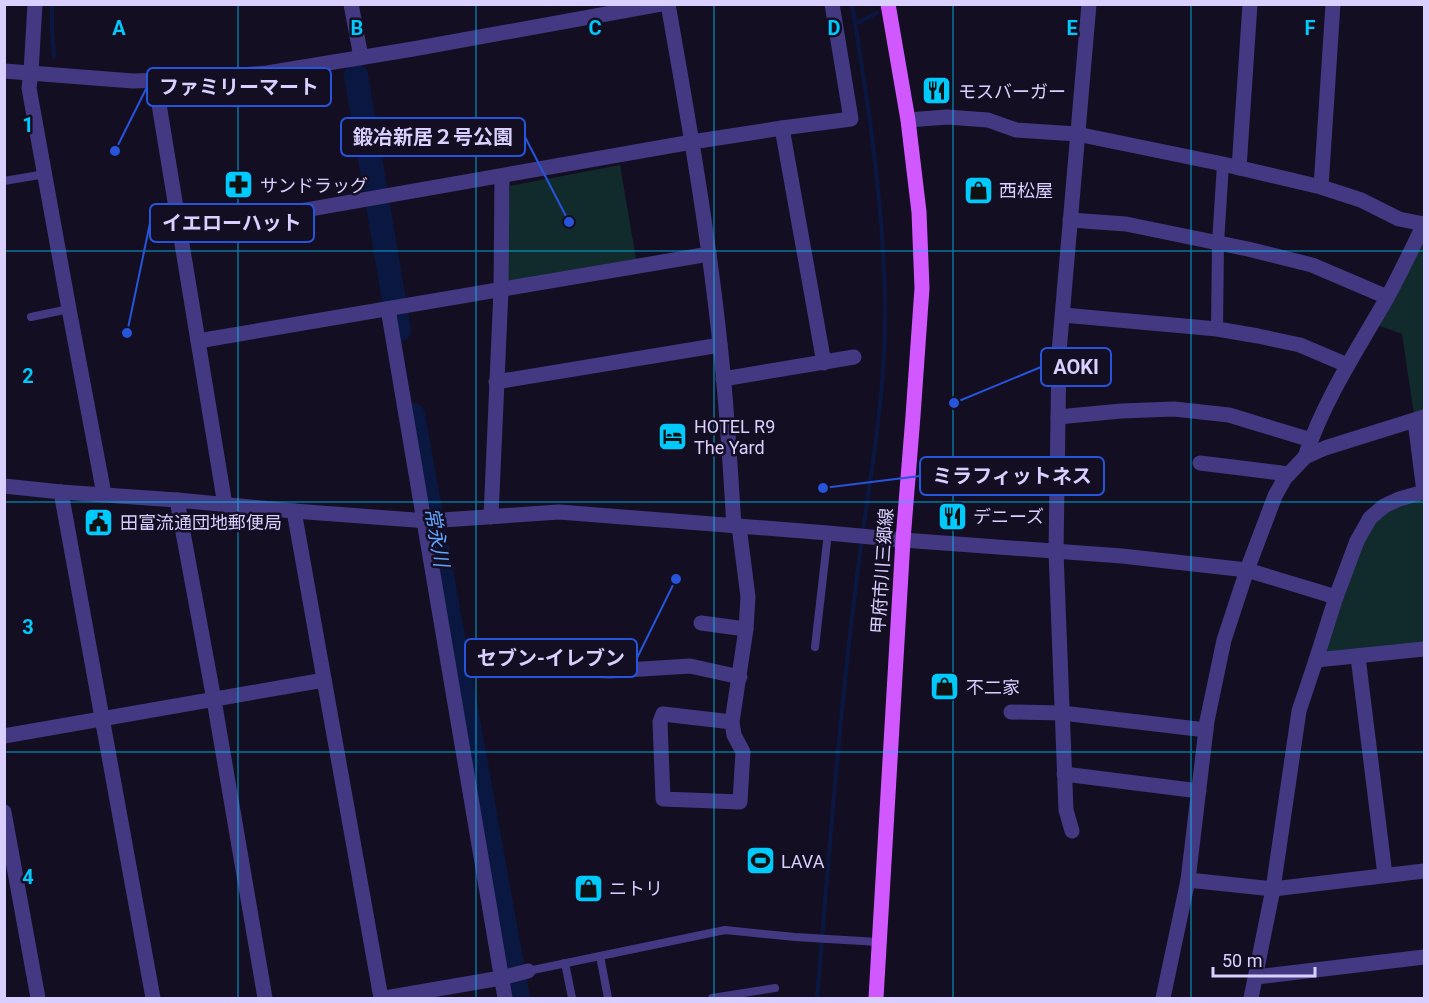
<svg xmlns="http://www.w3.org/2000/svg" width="1429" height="1003" font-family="Roboto,'Noto Sans JP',sans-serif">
	<rect width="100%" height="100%" fill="#140e23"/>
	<g fill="#112b2d">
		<polygon points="620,165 636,259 506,281 510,186"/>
		<polygon points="1424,224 1424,417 1415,421 1402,334 1372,323"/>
		<polygon points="1424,492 1424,649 1316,660 1370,518"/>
	</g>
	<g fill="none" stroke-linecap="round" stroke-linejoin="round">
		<g stroke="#0a1841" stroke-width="4">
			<polyline points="52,4 52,33 54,57"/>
			<path d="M852 4C868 102 883 200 885 300 885 318 885 336 884 354 881 414 871 473 863 531"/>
			<polyline points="855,24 877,13"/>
			<path d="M817 998C830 845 841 691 862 539"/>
		</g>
		<g stroke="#0a1841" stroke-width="24">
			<polyline points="356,75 399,330"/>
			<polyline points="413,415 518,998"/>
		</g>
		<g stroke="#433982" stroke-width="8">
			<polyline points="4,181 45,174"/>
			<polyline points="31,317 69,309"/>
			<polyline points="815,647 828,533"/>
			<polyline points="600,956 608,998"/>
			<polyline points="565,963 572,998"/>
			<polyline points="528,971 725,930 795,937 878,942"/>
			<polyline points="712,998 775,988"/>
		</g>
		<polyline stroke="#433982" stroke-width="12" points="1217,329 1218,243 1223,164"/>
		<g stroke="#433982" stroke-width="15">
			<polyline points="351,4 361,57"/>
			<path d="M668 4C688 117 708 230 720 344 727 404 730 465 734 526"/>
			<polyline points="31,72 35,4"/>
			<polyline points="155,80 225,505"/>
			<polyline points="908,120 947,117 988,120 1016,130 1077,134 1223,164 1321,187 1361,200 1399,219 1424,224"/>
			<polyline points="782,128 824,363"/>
			<polyline points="1239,168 1250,4"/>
			<polyline points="1321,187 1333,4"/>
			<polyline points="1070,220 1126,224 1248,249 1312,265 1387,297"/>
			<polyline points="180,232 692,142 782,128 851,119 832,4"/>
			<polyline points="388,309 505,998"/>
			<polyline points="1063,315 1217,329 1258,336 1300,345 1347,365"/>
			<polyline points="198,341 709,254"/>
			<polyline points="723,379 854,357"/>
			<polyline points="496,382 720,345"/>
			<polyline points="1058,417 1121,411 1174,409 1229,415 1311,440"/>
			<polyline points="1415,421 1424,492"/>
			<path d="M1305 457C1324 400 1357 350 1387 298 1400 274 1412 249 1424 224"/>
			<polyline points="1200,463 1289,474"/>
			<polyline points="177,500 214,700 265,998"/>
			<polyline points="491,517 501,290 502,176"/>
			<polyline points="428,521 559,512 828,533 903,540 1122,556 1247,570 1336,597"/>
			<polyline points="701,623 746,629"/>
			<polyline points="1358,657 1385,875"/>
			<polyline points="1316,660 1424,649"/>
			<polyline points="558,669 610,671 690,666 740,677"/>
			<polyline points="1011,712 1062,713 1206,730"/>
			<polyline points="732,722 734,735 743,752 740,802 663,799 660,722 663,714 732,722 746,629 748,597 739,526"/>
			<polyline points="4,736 324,680"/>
			<polyline points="1064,774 1199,791"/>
			<polyline points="1072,831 1066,810 1056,552 1059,352 1089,4"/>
			<polyline points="1188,880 1273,889 1424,871"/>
			<polyline points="1256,977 1424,957"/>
			<polyline points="385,998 501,978 528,971"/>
			<polyline points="1163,998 1188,880 1207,721 1224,640 1247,570 1275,496 1285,478 1305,457 1325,448 1424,417"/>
			<polyline points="1251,998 1273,889 1299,711 1316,660 1336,597 1357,541 1370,518 1384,506 1399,499 1424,492"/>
		</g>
		<g stroke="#433982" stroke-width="15">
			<polyline points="4,71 133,81 192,79 267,73 413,49 661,4"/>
			<polyline points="31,72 29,88 69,309 104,494"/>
			<polyline points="4,486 61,492 177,500 294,511 428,521"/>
			<polyline points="61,492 153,998"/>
			<polyline points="294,511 381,998"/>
			<polyline points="4,812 38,998"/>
		</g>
		<polyline stroke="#d158ff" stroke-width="15" points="876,998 903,540 913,416 922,288 919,212 908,120 888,4"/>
	</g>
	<path fill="none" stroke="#00c9fb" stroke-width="1.5" stroke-opacity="0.55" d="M238 4V998M476 4V998M714 4V998M953 4V998M1191 4V998M4 251H1424M4 502H1424M4 752H1424"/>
	<defs>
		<symbol id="restaurant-square" viewBox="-11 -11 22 22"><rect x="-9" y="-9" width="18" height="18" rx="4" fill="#00c9fb" stroke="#140e23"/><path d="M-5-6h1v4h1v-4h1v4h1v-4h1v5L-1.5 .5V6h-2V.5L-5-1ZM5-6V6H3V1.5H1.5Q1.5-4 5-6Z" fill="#111"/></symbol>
		<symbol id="pharmacy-square" viewBox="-11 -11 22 22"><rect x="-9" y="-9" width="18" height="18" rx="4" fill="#00c9fb" stroke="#140e23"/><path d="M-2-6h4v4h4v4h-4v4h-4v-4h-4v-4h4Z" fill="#111"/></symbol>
		<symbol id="shop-square" viewBox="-11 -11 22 22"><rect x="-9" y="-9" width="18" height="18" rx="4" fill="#00c9fb" stroke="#140e23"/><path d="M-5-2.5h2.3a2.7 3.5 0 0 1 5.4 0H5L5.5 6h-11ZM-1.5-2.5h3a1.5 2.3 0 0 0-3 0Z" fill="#111"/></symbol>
		<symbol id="hotel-square" viewBox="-11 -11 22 22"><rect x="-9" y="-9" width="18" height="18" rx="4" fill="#00c9fb" stroke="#140e23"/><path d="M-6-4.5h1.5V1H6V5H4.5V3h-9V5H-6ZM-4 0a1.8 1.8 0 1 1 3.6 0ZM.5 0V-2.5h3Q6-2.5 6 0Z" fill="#111"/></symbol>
		<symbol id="civic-square" viewBox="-11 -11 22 22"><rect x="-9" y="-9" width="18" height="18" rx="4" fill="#00c9fb" stroke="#140e23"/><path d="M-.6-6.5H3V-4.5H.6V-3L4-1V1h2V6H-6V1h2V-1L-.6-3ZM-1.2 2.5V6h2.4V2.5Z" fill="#111"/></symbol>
		<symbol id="stadium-square" viewBox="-11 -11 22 22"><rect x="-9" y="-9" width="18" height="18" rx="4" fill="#00c9fb" stroke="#140e23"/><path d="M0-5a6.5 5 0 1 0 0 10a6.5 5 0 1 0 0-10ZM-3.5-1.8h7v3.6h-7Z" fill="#111"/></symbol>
	</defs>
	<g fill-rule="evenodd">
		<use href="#restaurant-square" x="920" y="74" width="33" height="33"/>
		<use href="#pharmacy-square" x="222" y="168" width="33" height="33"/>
		<use href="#shop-square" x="962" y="174" width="33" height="33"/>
		<use href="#hotel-square" x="656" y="420" width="33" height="33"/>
		<use href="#restaurant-square" x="936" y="500" width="33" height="33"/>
		<use href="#civic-square" x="82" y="506" width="33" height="33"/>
		<use href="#shop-square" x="928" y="670" width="33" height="33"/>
		<use href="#stadium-square" x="744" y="844" width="33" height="33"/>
		<use href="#shop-square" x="572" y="872" width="33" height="33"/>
	</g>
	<g text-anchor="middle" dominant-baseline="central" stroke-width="5" stroke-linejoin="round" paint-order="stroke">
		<g font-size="18" fill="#dad0ff" stroke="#140e23" text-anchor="start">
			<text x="958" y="91">モスバーガー</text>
			<text x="260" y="185">サンドラッグ</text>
			<text x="999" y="190">西松屋</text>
			<text x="694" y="426">HOTEL R9<tspan x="694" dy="21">The Yard</tspan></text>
			<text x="973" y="516">デニーズ</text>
			<text x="120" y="522">田富流通団地郵便局</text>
			<text x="966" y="687">不二家</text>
			<text x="781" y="861">LAVA</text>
			<text x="609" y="888">ニトリ</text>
		</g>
		<g font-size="18" fill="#dad0ff" stroke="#140e23">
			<text transform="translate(882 571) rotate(-86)">甲府市川三郷線</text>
		</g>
		<g font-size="20" font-style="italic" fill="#5fa5ff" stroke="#140e23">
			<text transform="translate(437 537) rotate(80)">常永川</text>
		</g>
	</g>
	<g font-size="20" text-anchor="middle" font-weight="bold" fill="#00c9fb" stroke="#140e23" stroke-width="5" stroke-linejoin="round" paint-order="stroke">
		<text x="119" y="35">A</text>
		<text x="357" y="35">B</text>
		<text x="595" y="35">C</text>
		<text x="834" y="35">D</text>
		<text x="1072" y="35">E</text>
		<text x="1310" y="35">F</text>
		<text x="28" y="132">1</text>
		<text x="28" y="383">2</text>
		<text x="28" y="634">3</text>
		<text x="28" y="884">4</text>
	</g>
	<path fill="none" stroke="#2654da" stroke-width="2" d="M115 151L147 87M569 222L525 137M127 333L150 223M954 403L1041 367M823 488L920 476M676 579L637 658"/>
	<g fill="#2654da" stroke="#140e23" stroke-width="2">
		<circle cx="115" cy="151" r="6"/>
		<circle cx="569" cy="222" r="6"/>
		<circle cx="127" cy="333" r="6"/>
		<circle cx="954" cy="403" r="6"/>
		<circle cx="823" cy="488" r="6"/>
		<circle cx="676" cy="579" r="6"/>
	</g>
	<g fill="#140e23" stroke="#2654da" stroke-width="2">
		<rect x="147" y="68" width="184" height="38" rx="6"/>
		<rect x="341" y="118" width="184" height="38" rx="6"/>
		<rect x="150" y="204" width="164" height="38" rx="6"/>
		<rect x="1041" y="348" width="70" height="38" rx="6"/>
		<rect x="920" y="457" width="184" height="38" rx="6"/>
		<rect x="465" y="639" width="172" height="38" rx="6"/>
	</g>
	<g font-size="20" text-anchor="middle" font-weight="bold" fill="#dad0ff">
		<text x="239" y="94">ファミリーマート</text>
		<text x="433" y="144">鍛冶新居２号公園</text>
		<text x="232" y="230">イエローハット</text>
		<text x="1076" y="374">AOKI</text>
		<text x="1012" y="483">ミラフィットネス</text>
		<text x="551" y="665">セブン-イレブン</text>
	</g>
	<rect width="1429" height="1003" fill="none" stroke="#dad0ff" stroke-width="12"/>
	<path d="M1213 967v9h102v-9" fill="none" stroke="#dad0ff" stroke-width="3"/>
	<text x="1222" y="967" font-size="18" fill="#dad0ff" stroke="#140e23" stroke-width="4.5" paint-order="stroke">50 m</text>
</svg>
